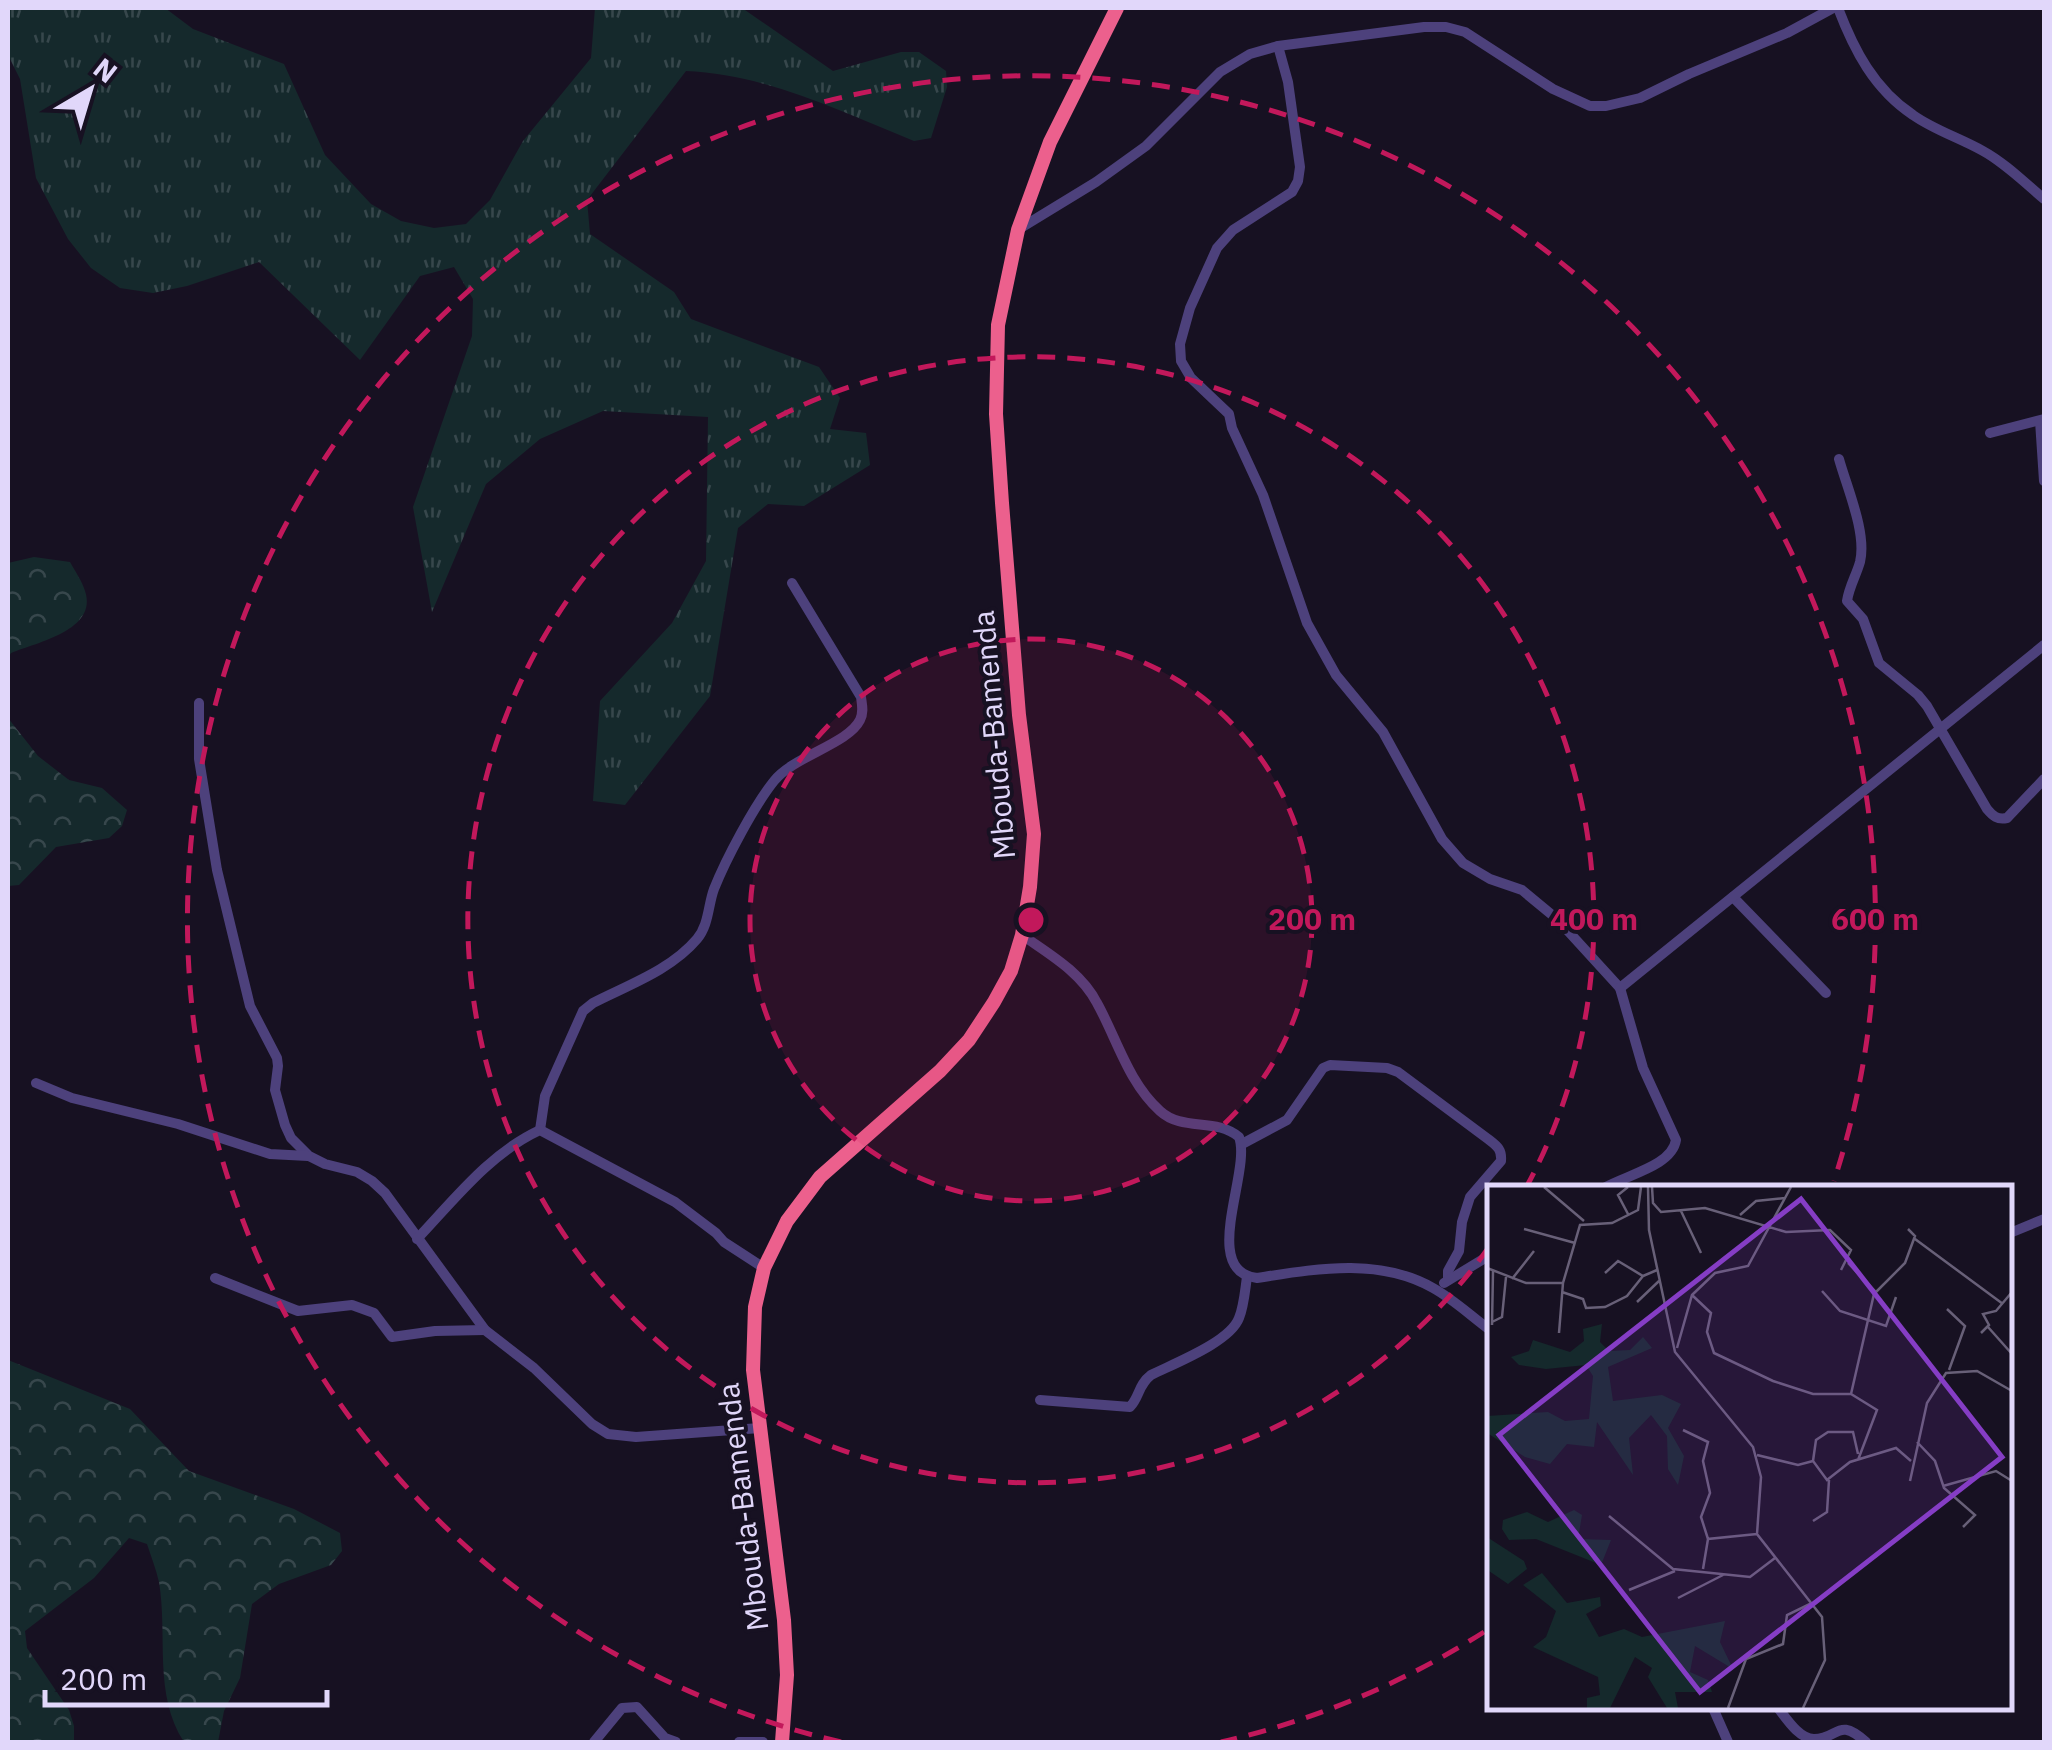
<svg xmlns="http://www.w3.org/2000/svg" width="2052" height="1750" font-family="'IBM Plex Sans',sans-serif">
	<defs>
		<pattern id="grass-tufts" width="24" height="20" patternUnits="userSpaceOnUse" patternTransform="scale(2.5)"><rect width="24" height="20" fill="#15292c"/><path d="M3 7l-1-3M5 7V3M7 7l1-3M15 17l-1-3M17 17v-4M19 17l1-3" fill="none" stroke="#37474c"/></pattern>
		<pattern id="forest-crowns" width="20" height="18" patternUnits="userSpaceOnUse" patternTransform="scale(2.5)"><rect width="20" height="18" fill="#15292c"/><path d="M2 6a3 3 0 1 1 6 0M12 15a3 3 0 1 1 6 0" fill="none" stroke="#37474c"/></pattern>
	</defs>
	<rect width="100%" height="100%" fill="#171122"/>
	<path fill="url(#grass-tufts)" d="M8 8H165L193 29 284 64 325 155 371 204 401 221 434 228 466 224 490 200 523 141 591 58 595 8H742L833 71 901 52H919L946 71 947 87 931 138 914 141C841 112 766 74 686 71L587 200 590 234 674 292 691 319 819 367 840 398 830 429 866 433 870 465 804 506 768 504 738 528 710 696 625 805 593 801 600 701 672 623 706 561 708 417 603 411 540 439 486 484 432 612 413 507 472 336 473 299 454 267 420 276 360 360 259 262 187 286 153 293 120 288 91 268 68 239 36 178 20 79 8 55Z"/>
	<g fill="url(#forest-crowns)">
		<path d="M34 557 70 562C75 571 82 581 85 591 98 630 38 642 11 653L8 658V563Z"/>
		<polygon points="8,718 38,756 69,780 102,788 127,810 122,826 109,838 56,847 19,885 8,886"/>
		<path d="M8 1360 130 1409 189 1471 294 1509 340 1533 342 1551 331 1565 279 1584 252 1604 240 1678 224 1711 218 1742H184C153 1694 168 1636 159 1582 156 1569 151 1556 147 1544L129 1538 94 1578 25 1631 27 1648 69 1710 74 1726V1742H8Z"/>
	</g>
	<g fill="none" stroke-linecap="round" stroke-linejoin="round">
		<g stroke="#4d417c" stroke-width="10">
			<path d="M1838 8C1854 50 1874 89 1913 115 1934 130 1960 138 1983 151 2005 163 2025 183 2044 199"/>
			<path d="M1278 46 1288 82 1300 167 1298 181 1292 192 1233 230 1217 248 1190 308 1180 344 1181 361 1191 378 1229 414 1232 428 1263 495 1307 623 1336 675 1383 732 1442 839 1463 863 1490 879 1522 890 1557 919 1620 988 1643 1068 1676 1140C1672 1166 1626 1175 1604 1188"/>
			<polyline points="1019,229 1096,182 1146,146 1220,72 1250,54 1278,46 1424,27 1446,27 1465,32 1553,89 1590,106 1606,106 1640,98 1689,74 1787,33 1833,8"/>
			<polyline points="2040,421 2044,481"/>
			<polyline points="1990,433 2044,419"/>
			<path d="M1839 459C1847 488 1867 533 1860 562 1856 576 1849 587 1847 601L1863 619 1879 663 1918 695 1927 706 1987 809C1993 816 1997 820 2007 818L2044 779"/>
			<polyline points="199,703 199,759 217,870 250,1006 277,1058 278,1066 275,1090 285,1125 291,1138 309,1156 325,1164 357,1172 372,1181 385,1193 485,1330 534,1368 592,1424 608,1434 636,1437 760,1428"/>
			<polyline points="1733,897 1826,993"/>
			<path d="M1022 935C1049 954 1081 972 1097 1003 1117 1039 1128 1082 1160 1111 1183 1132 1215 1117 1239 1137 1252 1171 1199 1271 1257 1278 1315 1269 1379 1257 1433 1288 1453 1299 1471 1316 1490 1330"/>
			<polyline points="1620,988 2044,645"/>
			<polyline points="36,1083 72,1098 178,1124 270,1154 308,1156"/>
			<path d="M540 1130 545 1096 583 1011 593 1003C628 985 671 970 697 939 709 925 708 905 714 889 726 859 754 806 774 781 794 756 848 744 860 720 864 712 862 705 861 697L792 583"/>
			<path d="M1242 1144 1287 1120 1323 1068 1330 1065 1387 1068 1398 1072 1488 1139C1497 1146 1502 1149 1501 1161L1470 1197 1462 1222 1459 1251 1448 1271V1280"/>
			<polyline points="2010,1233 2044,1219"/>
			<path d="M417 1239C454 1200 490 1153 540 1130L675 1202 716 1233 724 1242 764 1268"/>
			<polyline points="215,1278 298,1311 352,1305 374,1313 392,1337 435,1331 485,1330"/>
			<polyline points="1444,1283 1490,1255"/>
			<path d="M1040 1400 1130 1407C1140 1396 1138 1385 1151 1375 1175 1363 1230 1342 1239 1318 1244 1306 1245 1290 1247 1277"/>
			<polyline points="1713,1708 1728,1742"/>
			<path d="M1778 1708C1786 1718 1799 1739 1814 1739 1839 1739 1837 1716 1866 1742"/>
			<polyline points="594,1742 622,1708 637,1707 665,1738 676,1742"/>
			<polyline points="739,1742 763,1742"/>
		</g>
		<polyline stroke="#ec608d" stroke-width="14" points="782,1742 787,1675 784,1620 753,1370 755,1307 764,1268 787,1221 820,1177 940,1071 969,1040 994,1002 1011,971 1022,935 1030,887 1034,834 1019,715 1002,503 996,414 998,325 1018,230 1050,142 1117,8"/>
	</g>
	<circle cx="1031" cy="920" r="281" fill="#c2185b" fill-opacity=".12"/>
	<g fill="none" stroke="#c2185b" stroke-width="5" stroke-dasharray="18 12">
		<circle cx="1031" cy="920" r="281"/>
		<path d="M1489 1247A563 563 0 1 1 1528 1184"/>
		<path d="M1484 1632A844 844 0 0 1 1221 1742M841 1742A844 844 0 1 1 1834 1181"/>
	</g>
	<g text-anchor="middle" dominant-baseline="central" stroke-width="8" stroke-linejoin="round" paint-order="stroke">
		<g font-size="30" fill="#e1d7fa" stroke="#171122">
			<text transform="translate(993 735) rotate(-95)">Mbouda-Bamenda</text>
			<text transform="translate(742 1507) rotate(-97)">Mbouda-Bamenda</text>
		</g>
	</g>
	<g transform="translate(1487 1185)">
		<rect width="525" height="525" fill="#171122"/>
		<path d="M115 139 113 157 122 166 143 165 156 152 165 163 121 182 126 216 175 210 194 219 181 243 197 271 191 300 181 284 180 251 164 230 142 253 146 290 110 237 107 262 80 259 63 279 38 272 0 248V231L61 227 78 236 102 234 106 191 99 180 59 184 32 180 24 172 42 166 46 155 83 167 97 156 96 144Z" fill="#15292c"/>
		<path d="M87 325 95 330 91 354 124 355 114 380 49 354 22 355 15 344 16 335 40 327 61 337ZM0 352 37 376 40 384 21 399 2 386ZM55 388 80 418 113 412 114 421 99 429 112 452 137 444 155 452 238 436 233 457 246 484 208 461 203 487 221 495 225 507H188L191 523H180L161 492 165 483 148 472 123 523H100V513L113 510 111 492 46 462 59 452 69 426 36 400Z" fill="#15292c"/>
		<path fill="none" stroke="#686078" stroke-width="2.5" d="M57 2 97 36M141 2 131 10 141 29M161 2 162 45 188 167 266 262 274 292 270 349 335 432 338 475 316 523M165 2 166 18 174 27 218 23 299 47 343 45 364 65 354 85M194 26 214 68M253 30 269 16 298 13M37 44 88 58M428 54 516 119M361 78 388 106M0 83 39 98H76M118 88 131 76 156 91 170 85M25 94 47 66M335 106 353 126 399 141 409 112M75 107 96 114 99 123 118 122 140 111 156 91M205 110 224 128 220 147 227 168 286 196 326 209H364L390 225 371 275M150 117 172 96M460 124 478 141 462 185M5 137 15 132 19 92M5 140 6 86M501 142 525 169M72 148 76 98 93 40 125 38 151 25 154 2M494 148 502 140 496 129 509 126 525 107M190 163 205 110 228 88 261 81 304 2M364 209 387 109 418 78 428 51 421 44M196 245 221 257 216 276 223 308 214 332 221 354M430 257 448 276 457 303 488 330 476 342M371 269 366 247H341L329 255 326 276 340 295 363 277 409 263 424 276M270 270 311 280 326 276M423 296 440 218 459 188 490 186 525 206M456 301 509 286 525 296M122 331 186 384 263 392 288 373M326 336 340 327 342 295M216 384 221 354 270 349M142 405 188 386M191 413 236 390M241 523 259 474 296 459 300 430 325 418"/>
		<path fill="#853dc5" fill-opacity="0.15" stroke="#853dc5" stroke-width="5" d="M314 14 515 272 213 507 12 250Z"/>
		<rect width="525" height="525" fill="none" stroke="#e1d7fa" stroke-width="5"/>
	</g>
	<circle cx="1031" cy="920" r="15" fill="#c2185b" stroke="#171122" stroke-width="5"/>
	<g font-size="30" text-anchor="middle" font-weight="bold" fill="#c2185b" stroke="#171122" stroke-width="8" stroke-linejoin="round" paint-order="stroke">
		<text x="1312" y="930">200 m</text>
		<text x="1594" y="930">400 m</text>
		<text x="1875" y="930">600 m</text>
	</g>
	<rect width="2052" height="1750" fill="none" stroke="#e1d7fa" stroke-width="20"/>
	<g transform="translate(90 90) rotate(38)" stroke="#171122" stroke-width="8" paint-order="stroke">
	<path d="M0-8L18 38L0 25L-18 38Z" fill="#e1d7fa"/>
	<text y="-15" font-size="28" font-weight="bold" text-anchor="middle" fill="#e1d7fa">N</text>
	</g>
	<path d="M45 1690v15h282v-15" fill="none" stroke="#e1d7fa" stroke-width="5"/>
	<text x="60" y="1690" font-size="30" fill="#e1d7fa" stroke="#171122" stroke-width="8" paint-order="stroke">200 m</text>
</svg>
